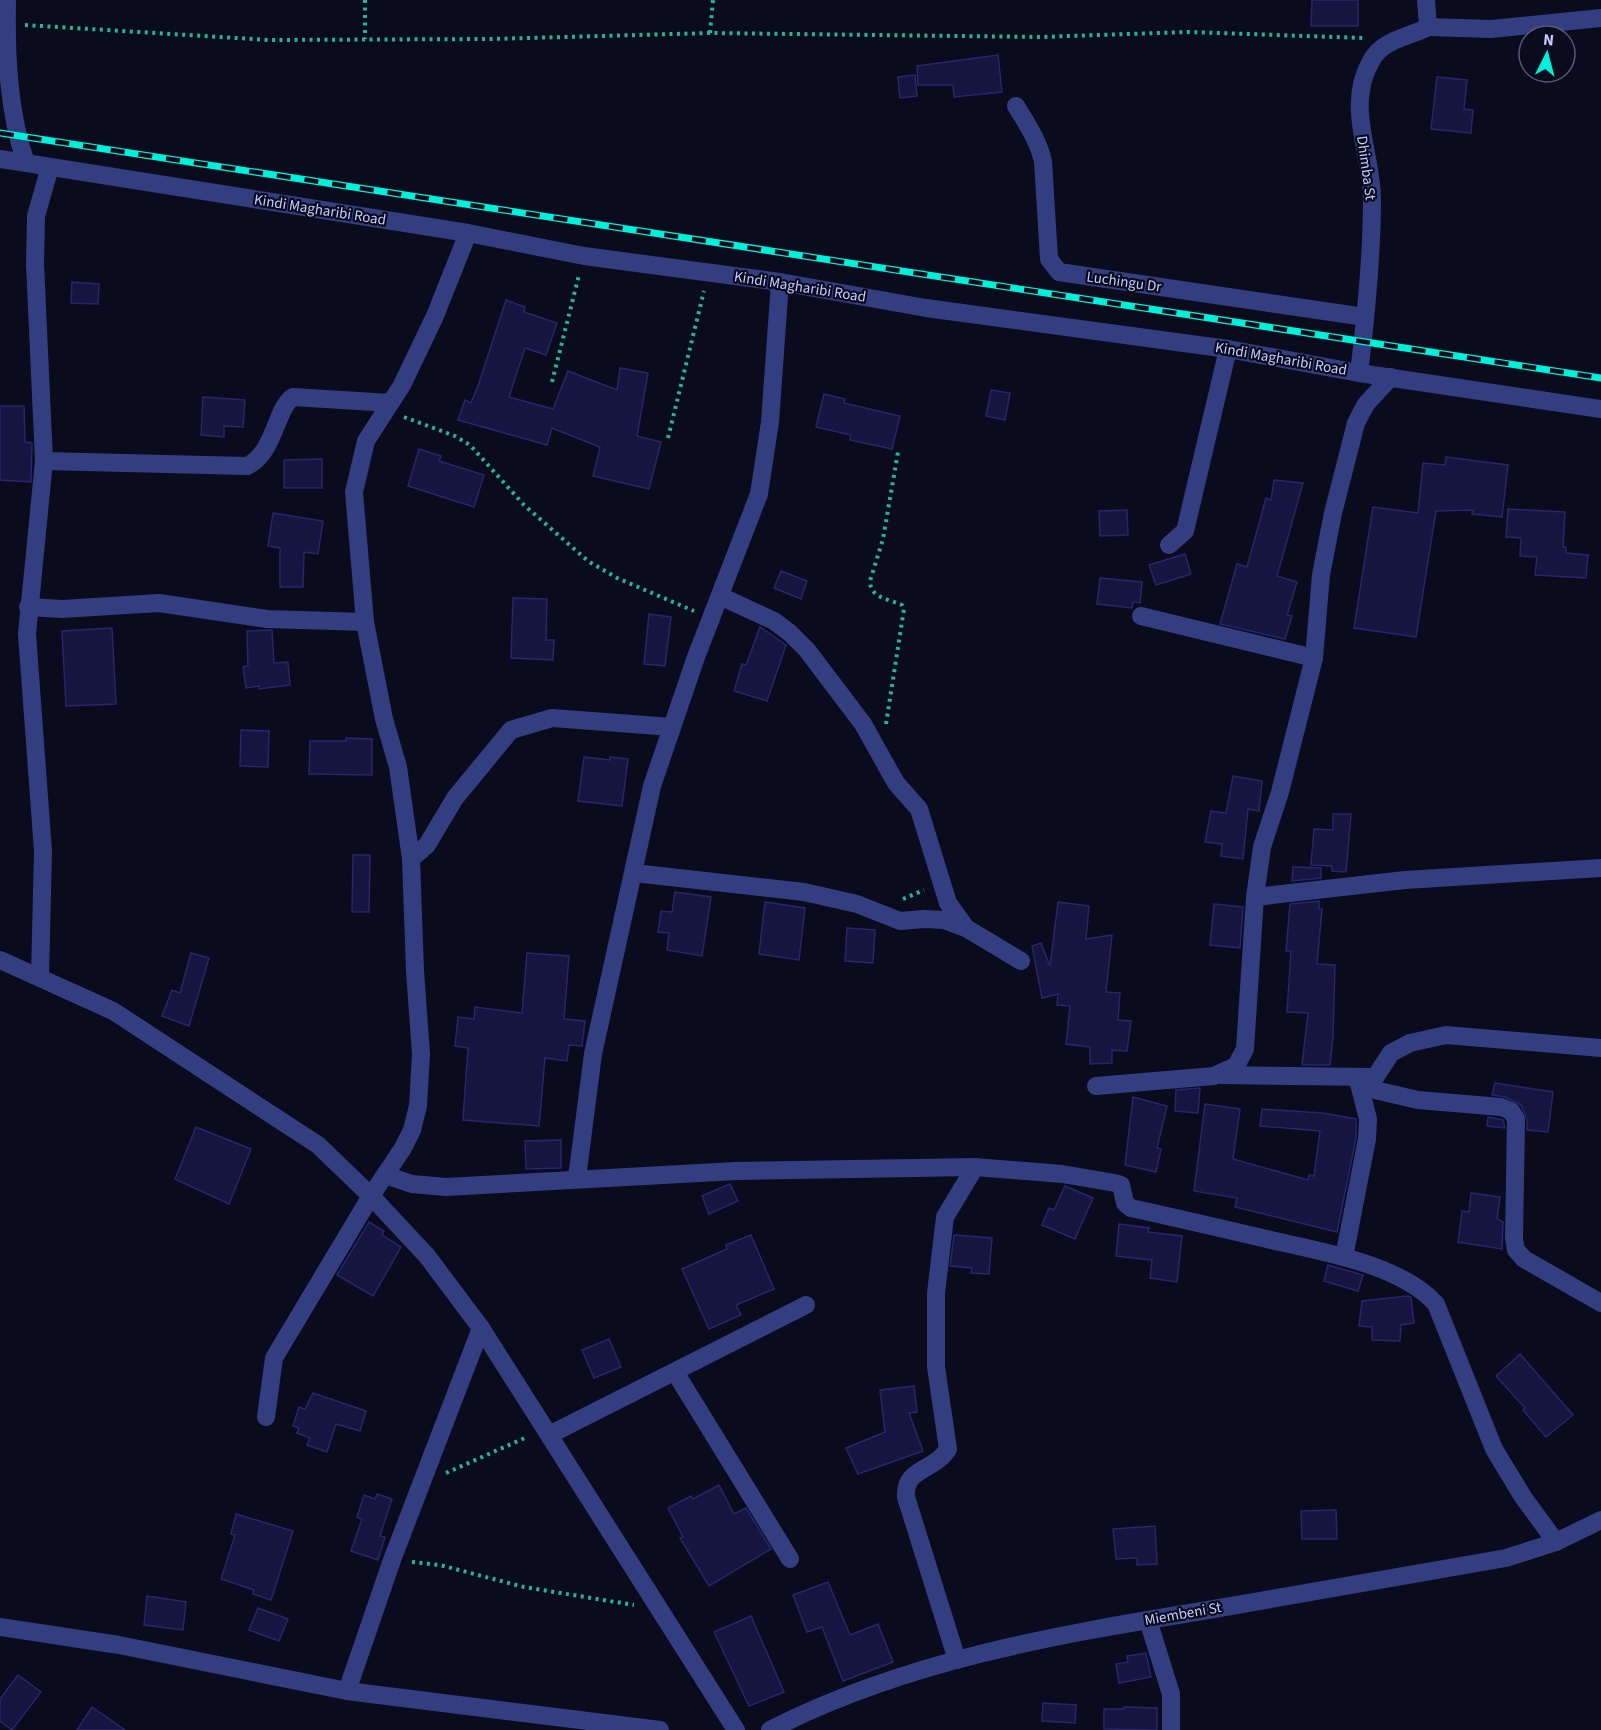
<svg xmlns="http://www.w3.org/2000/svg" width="1601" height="1730" font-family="'Source Sans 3',sans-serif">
	<rect width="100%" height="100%" fill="#0a0b1d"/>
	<g fill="#15153f" stroke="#25266d" stroke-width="1.5">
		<polygon points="1312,0 1358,0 1358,26 1311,26"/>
		<polygon points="998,55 1002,92 954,97 953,85 918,85 917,66"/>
		<polygon points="915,75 917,96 900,98 898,77"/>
		<polygon points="1437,77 1467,80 1464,109 1473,110 1471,133 1431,129"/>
		<polygon points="72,282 99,284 98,304 71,303"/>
		<polygon points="506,300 525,307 524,312 557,323 546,355 525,348 509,397 553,409 568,371 617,390 620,368 648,373 637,436 661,442 649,489 593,476 600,447 552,428 547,445 458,420 465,400 471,403 479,383"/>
		<polygon points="991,390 1010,393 1005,420 986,416"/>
		<polygon points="824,394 845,399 844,403 900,416 892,449 850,440 851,435 816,427"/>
		<polygon points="203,397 245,400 243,427 224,426 224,437 201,435"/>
		<polygon points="0,406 24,406 25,442 32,443 31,482 0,480"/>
		<polygon points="419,449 441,456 439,461 484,475 474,507 408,486"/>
		<polygon points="1446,457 1508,465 1502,517 1472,514 1473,510 1436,511 1416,637 1354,628 1373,507 1418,513 1423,463 1445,465"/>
		<polygon points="322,459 322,488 284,488 284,460"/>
		<polygon points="1274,480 1303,483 1277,576 1297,582 1287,615 1292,616 1285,639 1220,624 1237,564 1247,567 1266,498 1271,500"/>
		<polygon points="1508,509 1565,512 1563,547 1566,547 1566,553 1588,555 1586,578 1535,575 1537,557 1520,556 1521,538 1506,537"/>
		<polygon points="1127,510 1128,535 1100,536 1099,511"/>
		<polygon points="273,513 323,521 318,554 304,552 303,587 280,587 280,548 268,546"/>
		<polygon points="1185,554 1191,574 1156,585 1149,565"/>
		<polygon points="781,571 807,581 801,599 774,588"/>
		<polygon points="1100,578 1142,582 1140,603 1133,602 1132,608 1097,604"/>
		<polygon points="513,598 547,599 546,640 554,640 553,660 511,658"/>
		<polygon points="649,614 671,617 665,666 644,664"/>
		<polygon points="760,627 786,645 767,701 734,691 742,664 746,665"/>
		<polygon points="112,628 116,704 66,706 62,631"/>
		<polygon points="272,630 274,663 288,662 290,685 259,689 259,686 246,688 243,667 248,666 247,631"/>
		<polygon points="241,730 269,731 268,767 240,766"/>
		<polygon points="346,738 372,739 372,775 309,774 310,741 346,741"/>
		<polygon points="584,757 610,760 610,757 628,759 622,806 578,801"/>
		<polygon points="1233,776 1262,781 1259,811 1248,809 1243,859 1221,856 1222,844 1205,842 1211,811 1226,813"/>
		<polygon points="1333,814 1351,814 1346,872 1332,871 1332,866 1311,865 1314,829 1333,830"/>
		<polygon points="353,855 370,855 369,912 352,912"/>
		<polygon points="1293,867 1321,868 1321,878 1292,881"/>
		<polygon points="675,892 711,897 702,956 667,950 669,933 658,932 661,911 672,912"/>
		<polygon points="1319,901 1319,909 1322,909 1317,964 1335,965 1333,1037 1330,1065 1302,1065 1308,1013 1287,1012 1291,951 1286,951 1290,904"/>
		<polygon points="765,902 805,908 799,960 759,954"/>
		<polygon points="1058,902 1089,906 1086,939 1112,935 1106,992 1120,993 1118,1020 1131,1021 1127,1051 1112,1050 1112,1063 1090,1064 1090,1047 1066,1044 1070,1006 1057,1005 1058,994 1042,998 1032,946 1041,943 1050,966"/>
		<polygon points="1214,904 1243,907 1240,948 1210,945"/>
		<polygon points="847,928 875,930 873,963 845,961"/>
		<polygon points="191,953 209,958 189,1026 162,1016 172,990 180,993"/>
		<polygon points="527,953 569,956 564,1019 585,1021 582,1046 569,1045 567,1061 545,1058 539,1126 463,1120 468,1048 455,1046 458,1017 474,1019 475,1007 522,1013"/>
		<polygon points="1495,1083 1553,1092 1548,1132 1527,1130 1527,1119 1521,1105 1505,1097 1492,1095"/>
		<polygon points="1200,1088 1198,1113 1175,1111 1176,1090"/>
		<polygon points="1133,1097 1167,1106 1157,1148 1161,1149 1156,1172 1125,1165"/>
		<polygon points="1205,1104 1240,1109 1233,1159 1308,1180 1309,1175 1314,1176 1320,1131 1260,1126 1262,1109 1322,1113 1356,1119 1356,1138 1337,1232 1235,1207 1237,1198 1194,1191"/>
		<polygon points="1488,1117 1503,1120 1505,1128 1487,1126"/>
		<polygon points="196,1127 251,1149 229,1204 175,1179"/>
		<polygon points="561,1140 561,1168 526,1169 525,1141"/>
		<polygon points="730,1184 738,1201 709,1214 702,1196"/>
		<polygon points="1065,1186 1093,1198 1075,1239 1042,1225 1049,1208 1054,1210"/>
		<polygon points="1471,1193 1500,1197 1497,1219 1503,1222 1502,1249 1458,1242 1462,1211 1469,1212"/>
		<polygon points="369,1222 384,1231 382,1235 401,1247 373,1296 337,1275"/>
		<polygon points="1119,1224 1149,1228 1148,1232 1182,1236 1177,1282 1150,1278 1152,1260 1116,1256"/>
		<polygon points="751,1235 774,1289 736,1305 741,1315 709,1329 682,1269 727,1249 726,1245"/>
		<polygon points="954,1235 992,1238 989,1274 971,1273 972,1268 950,1266"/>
		<polygon points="1328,1265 1363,1275 1358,1291 1324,1281"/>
		<polygon points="1408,1296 1411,1297 1414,1323 1401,1325 1400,1341 1372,1340 1372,1327 1359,1326 1362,1301"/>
		<polygon points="609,1339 621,1367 594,1378 582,1350"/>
		<polygon points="1520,1354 1573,1415 1546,1437 1523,1410 1525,1408 1496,1376"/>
		<polygon points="914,1386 917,1412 909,1413 923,1451 858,1474 846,1448 885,1432 880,1390"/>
		<polygon points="313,1393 366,1411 360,1431 336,1424 327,1452 307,1445 310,1438 297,1433 299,1428 293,1426 299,1407 305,1409"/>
		<polygon points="719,1485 734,1514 746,1508 771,1549 709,1586 680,1538 683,1537 668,1508 691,1496 693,1499"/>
		<polygon points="377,1494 392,1499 380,1536 385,1537 378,1560 351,1551 362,1519 357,1517 364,1495 375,1499"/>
		<polygon points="1336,1510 1337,1539 1302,1539 1301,1511"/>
		<polygon points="236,1514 293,1531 271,1600 253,1594 254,1590 221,1579 235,1535 231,1534"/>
		<polygon points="1155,1526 1157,1564 1137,1565 1137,1558 1116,1559 1113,1529"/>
		<polygon points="828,1582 850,1635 878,1624 893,1662 843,1681 822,1627 807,1632 793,1595"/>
		<polygon points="147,1596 186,1602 183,1630 144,1625"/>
		<polygon points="258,1608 288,1619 279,1641 249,1630"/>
		<polygon points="751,1616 784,1692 749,1706 714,1632"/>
		<polygon points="1146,1653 1151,1677 1119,1683 1116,1664 1128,1662 1127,1656"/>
		<polygon points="18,1675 41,1692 12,1730 0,1721 0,1699"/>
		<polygon points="1043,1703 1076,1705 1075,1723 1042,1721"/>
		<polygon points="92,1707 125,1730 77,1730"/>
		<polygon points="1124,1707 1157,1708 1157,1730 1104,1729 1104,1709 1124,1709"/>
	</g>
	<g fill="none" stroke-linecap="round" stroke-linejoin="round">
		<g stroke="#25b58f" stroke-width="4" stroke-dasharray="3 4.5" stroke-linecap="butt">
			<polyline points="365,0 365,39"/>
			<polyline points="25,25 269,40 492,39 710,33 1041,37 1188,32 1364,38"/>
			<polyline points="710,33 713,0"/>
			<polyline points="552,382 579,275"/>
			<polyline points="404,417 455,436 470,445 524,505 588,561 617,578 694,611"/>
			<polyline points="668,438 704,291"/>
			<path d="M886 724 904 609 902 605C889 599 870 598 870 581L883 539 898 452"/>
			<polyline points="903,899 924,890"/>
			<polyline points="446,1473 527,1437"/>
			<polyline points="412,1562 440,1565 524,1587 634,1605"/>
		</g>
		<g stroke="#323e80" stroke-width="18">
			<path d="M7 0C6 54 8 112 26 163"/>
			<polyline points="1428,27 1491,29 1601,18"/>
			<path d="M1016 106C1027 124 1038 140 1043 161L1049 259 1059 272 1365 317"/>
			<polyline points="0,159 468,233 584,256 780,282 926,308 1228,349 1359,373 1601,409"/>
			<path d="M1359 373C1366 316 1372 257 1372 200 1372 152 1345 107 1371 61 1383 39 1407 38 1428 27L1426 0"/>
			<path d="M44 461 247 466C275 453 276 407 293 397L390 403"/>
			<polyline points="1169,545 1185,531 1228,349"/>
			<polyline points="720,596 774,621 790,633 807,650 863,724 896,783 919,809 948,903 966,928"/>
			<polyline points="28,607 62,609 159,603 267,619 365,622"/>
			<polyline points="1141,616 1314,658"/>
			<polyline points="411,859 427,845 455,798 511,730 552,718 672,727"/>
			<polyline points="634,873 804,892 857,904 900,921 924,919 944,920 966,928 1021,961"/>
			<polyline points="1255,897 1405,880 1601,868"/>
			<polyline points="0,960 113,1011 318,1145 371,1196 427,1256 481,1328 736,1730"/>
			<polyline points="40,976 43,851 27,634 44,461 35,264 36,216 50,167"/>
			<polyline points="1221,1075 1372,1077 1376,1076 1391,1053 1410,1043 1446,1035 1601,1048"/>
			<polyline points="1096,1086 1214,1076 1236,1066 1245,1049 1255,897 1262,847 1280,792 1314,658 1321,575 1333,513 1356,423 1366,404 1391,377"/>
			<polyline points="1362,1087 1418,1100 1501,1107 1511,1111 1516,1119 1514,1239 1516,1250 1524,1259 1601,1303"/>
			<path d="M385 1175 412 1184 446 1187 736 1171 975 1167 1062 1174 1115 1183 1121 1185 1125 1203 1131 1208C1177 1218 1224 1229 1271 1240 1322 1252 1400 1264 1436 1304L1494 1449 1523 1497 1556 1542"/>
			<polyline points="577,1178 593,1054 652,786 696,657 759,494 770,422 780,282"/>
			<polyline points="1344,1257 1367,1139 1368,1119 1358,1080"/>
			<polyline points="675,1372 790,1559"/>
			<polyline points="266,1417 274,1358 371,1196 403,1148 412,1130 418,1106 421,1054 415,971 411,859 398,767 384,719 365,622 354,492 366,441 402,385 435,316 468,233"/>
			<polyline points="549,1435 806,1305"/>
			<polyline points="1148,1620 1171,1694 1171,1730"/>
			<polyline points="0,1627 119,1645 347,1691 660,1730"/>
			<path d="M957 1660 906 1497C904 1467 934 1472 948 1449L936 1367V1293L945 1217 975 1167"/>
			<polyline points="347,1691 392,1560 481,1328"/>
			<path d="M770 1730C904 1661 1055 1635 1202 1611 1303 1593 1405 1576 1506 1558L1556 1542 1601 1520"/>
		</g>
		<defs>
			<polyline id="rail" points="0,133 1601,378"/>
		</defs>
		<use href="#rail" stroke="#00f1d9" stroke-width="7"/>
		<use href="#rail" stroke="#0a0b1d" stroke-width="4.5" stroke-dasharray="14" stroke-linecap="butt"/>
	</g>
	<g text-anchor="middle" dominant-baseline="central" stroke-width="4.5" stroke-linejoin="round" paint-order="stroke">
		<g font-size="15" fill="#c6cbff" stroke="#0a0b1d">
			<text transform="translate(1366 168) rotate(82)">Dhimba St</text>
			<text transform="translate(320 210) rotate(9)">Kindi Magharibi Road</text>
			<text transform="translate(1124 282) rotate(8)">Luchingu Dr</text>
			<text transform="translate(800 287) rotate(9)">Kindi Magharibi Road</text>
			<text transform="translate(1281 359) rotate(10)">Kindi Magharibi Road</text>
			<text transform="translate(1183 1614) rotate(-10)">Miembeni St</text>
		</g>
	</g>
	<g transform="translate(1547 54) rotate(6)"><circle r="28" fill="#0a0b1d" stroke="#555877" stroke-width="1.5"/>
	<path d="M0-4.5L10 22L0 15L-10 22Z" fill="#00f1d9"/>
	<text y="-9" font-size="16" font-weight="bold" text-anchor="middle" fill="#c6cbff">N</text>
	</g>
</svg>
